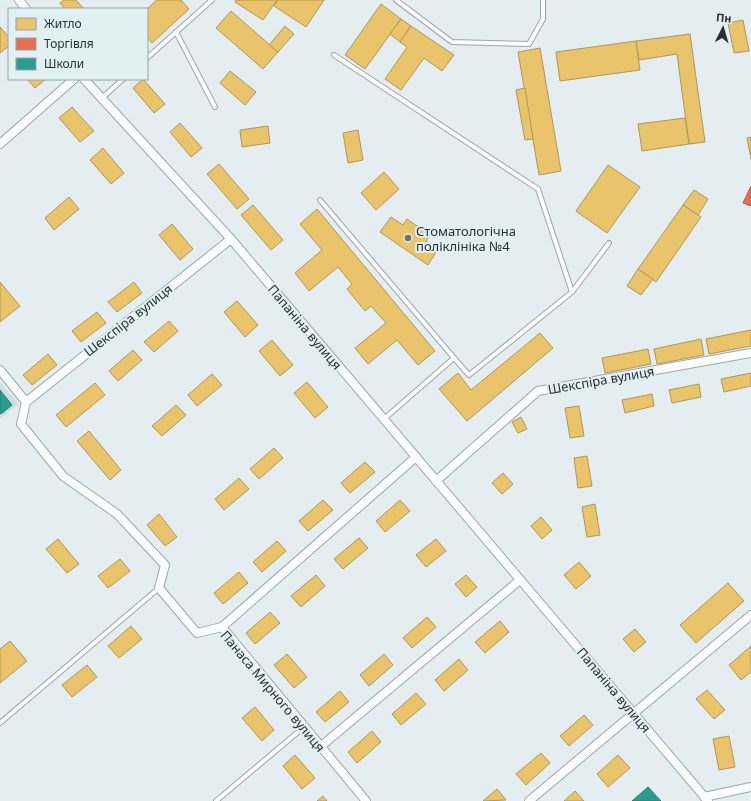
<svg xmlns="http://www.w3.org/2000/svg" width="751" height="801" font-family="'Noto Sans',sans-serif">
	<rect width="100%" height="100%" fill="#e4edef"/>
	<polygon fill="#cfe0e4" points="0,382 19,404 0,419"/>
	<g fill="#e9c46a" stroke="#b09759">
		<polygon points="64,0 76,0 84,9 65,9 60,3"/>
		<polygon points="157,0 181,0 189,9 152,43 147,37 147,9"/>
		<polygon points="236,0 277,0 263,20 235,2"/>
		<polygon points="278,0 324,0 306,27 274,6"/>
		<polygon points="381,4 401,19 365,69 345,55"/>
		<polygon points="231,11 278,52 263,69 216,28"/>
		<polygon points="401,19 411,26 400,42 390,34"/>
		<polygon points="743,20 749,51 734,53 728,23"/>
		<polygon points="285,26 294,34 278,52 269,45"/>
		<polygon points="411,26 454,55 442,71 424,58 401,90 385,79 407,47 400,42"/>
		<polygon points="0,27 9,37 9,46 0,53"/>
		<polygon points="690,34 705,142 689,144 677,54 639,60 636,41"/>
		<polygon points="636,41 640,70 560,81 556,52"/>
		<polygon points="540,48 561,171 539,175 518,52"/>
		<polygon points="230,71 256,92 245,105 220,83"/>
		<polygon points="27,79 46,79 35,88"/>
		<polygon points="143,79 165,104 154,113 133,88"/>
		<polygon points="525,88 533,139 525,140 516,90"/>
		<polygon points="72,107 94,131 80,142 59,118"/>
		<polygon points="685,118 689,144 642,151 638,124"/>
		<polygon points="180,123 202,148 191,157 170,132"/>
		<polygon points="268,126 270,143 242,147 240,130"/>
		<polygon points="358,130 363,160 348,163 343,133"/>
		<polygon points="751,137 751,159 747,138"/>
		<polygon points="103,148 124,173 111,184 90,160"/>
		<polygon points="219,164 249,199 237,209 207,174"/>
		<polygon points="608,165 640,187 607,233 576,211"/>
		<polygon points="384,172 399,189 376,210 361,193"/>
		<polygon points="694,190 708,199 698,215 683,205"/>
		<polygon points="69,197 79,209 54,230 45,218"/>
		<polygon points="253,205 283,240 271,250 241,215"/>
		<polygon points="683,205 701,217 656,282 638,269"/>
		<polygon points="317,209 435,351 418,365 397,340 368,364 355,348 386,323 371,306 365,311 347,289 352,284 338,267 309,291 295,273 322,250 300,224"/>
		<polygon points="391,217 403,225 407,219 430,235 426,241 438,249 428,265 380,232"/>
		<polygon points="172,224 193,249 180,260 159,235"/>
		<polygon points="638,269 653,279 641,295 627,286"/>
		<polygon points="0,282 20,306 0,322"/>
		<polygon points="134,282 142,293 117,312 108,302"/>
		<polygon points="237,301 258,325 245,337 224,312"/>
		<polygon points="97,312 106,323 81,342 72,331"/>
		<polygon points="169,321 178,331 154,352 144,342"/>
		<polygon points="751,330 751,346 709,354 706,339"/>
		<polygon points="540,333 553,348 467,421 439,389 458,373 471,390"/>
		<polygon points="701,339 704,355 657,364 654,349"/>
		<polygon points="272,340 293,365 280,376 259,351"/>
		<polygon points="648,349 651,364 605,373 602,358"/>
		<polygon points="133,350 142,360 118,381 109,371"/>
		<polygon points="48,354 57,365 32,385 23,375"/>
		<polygon points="751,373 751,386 724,392 721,379"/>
		<polygon points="212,374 222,385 197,406 188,395"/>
		<polygon points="307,382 328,407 315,418 294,393"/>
		<polygon points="95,383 105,395 66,427 56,415"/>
		<polygon points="699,384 701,397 672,403 669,390"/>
		<polygon points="652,394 654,406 625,413 622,400"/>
		<polygon points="176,405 186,415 162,436 152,426"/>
		<polygon points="579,406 584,436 570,438 565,408"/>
		<polygon points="521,417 527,429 518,433 512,422"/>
		<polygon points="89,431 121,470 110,480 77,441"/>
		<polygon points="274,448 283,458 259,479 250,469"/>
		<polygon points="587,456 592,486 578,488 574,458"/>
		<polygon points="365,462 375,472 350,493 341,483"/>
		<polygon points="503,473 513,484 502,494 492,483"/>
		<polygon points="239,478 249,489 224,510 215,499"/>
		<polygon points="323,500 333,510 308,531 299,521"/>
		<polygon points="400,500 410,511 385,532 376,521"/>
		<polygon points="595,504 600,535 587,537 582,507"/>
		<polygon points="159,514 177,537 165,546 147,525"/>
		<polygon points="541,517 552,530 542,539 531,526"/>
		<polygon points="359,538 368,548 343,569 334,559"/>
		<polygon points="58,539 79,564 67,573 46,549"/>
		<polygon points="436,539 446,551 426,567 416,555"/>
		<polygon points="277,541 286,551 262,572 253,562"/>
		<polygon points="120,559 130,571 108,588 98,576"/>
		<polygon points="579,562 591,576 576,589 564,575"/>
		<polygon points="239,572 248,583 223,604 214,593"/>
		<polygon points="316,575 325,586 301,607 291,596"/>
		<polygon points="466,575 477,587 466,597 455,584"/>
		<polygon points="728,583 744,601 696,643 680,625"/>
		<polygon points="270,612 280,623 255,644 246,633"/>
		<polygon points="427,617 436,627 412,648 403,638"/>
		<polygon points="500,621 509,632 485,653 475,642"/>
		<polygon points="131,626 142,639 119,658 108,646"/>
		<polygon points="635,629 646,642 634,652 623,639"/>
		<polygon points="10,641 27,661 0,683 0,649"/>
		<polygon points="751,646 751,672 741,680 729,665"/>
		<polygon points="287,654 307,677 294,688 274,665"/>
		<polygon points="384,654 393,665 369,686 360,675"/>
		<polygon points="459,659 468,670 444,691 435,680"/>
		<polygon points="87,665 97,677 72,697 62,685"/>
		<polygon points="707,690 725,710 714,719 696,699"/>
		<polygon points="340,691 349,702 325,722 316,712"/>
		<polygon points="416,693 426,704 401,725 392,714"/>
		<polygon points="255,707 274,730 262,741 242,718"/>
		<polygon points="584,715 593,725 569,746 560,736"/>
		<polygon points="372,731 381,742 357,763 348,752"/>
		<polygon points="729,736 735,767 719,770 713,739"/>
		<polygon points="541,753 550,763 526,785 516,774"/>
		<polygon points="295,755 315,778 302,789 283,766"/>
		<polygon points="618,755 630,768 608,787 597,774"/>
		<polygon points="497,789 506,800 483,801"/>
		<polygon points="575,791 584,801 564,801"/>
		<polygon points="323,796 327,801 317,801"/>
	</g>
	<polygon fill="#e76f51" stroke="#ae5c47" points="751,186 751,206 743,203"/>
	<g fill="#2a9d8f" stroke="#2a7c73">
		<polygon points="0,390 12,405 1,414 0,413"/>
		<polygon points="648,787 661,801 632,801"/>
	</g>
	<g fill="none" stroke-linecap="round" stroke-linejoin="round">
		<defs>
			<g id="service">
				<polyline points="396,0 452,42 529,44 543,19 543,0"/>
				<polyline points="176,32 215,107"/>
				<polyline points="334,55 538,189 572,292"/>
				<polyline points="147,58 212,0"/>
				<polyline points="102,98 123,79"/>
				<polyline points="320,200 454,358 384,419"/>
				<polyline points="454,358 469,375 572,292 609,243"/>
				<polyline points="0,723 159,588"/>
				<polyline points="216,801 304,727"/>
			</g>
			<g id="minor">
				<polyline points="19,0 26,9"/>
				<polyline points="84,79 231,239 708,801"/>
				<polyline points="0,144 74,79"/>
				<polyline points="0,370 26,402"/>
				<polyline points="26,402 21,424 63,476 117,514 165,565 159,588 197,633 222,627 416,457"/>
				<polyline points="26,402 231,239"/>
				<polyline points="436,481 538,391 751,353"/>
				<polyline points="222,627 366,801"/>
				<polyline points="320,747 520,580"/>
				<polyline points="704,797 751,787"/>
				<polyline points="529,801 751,615"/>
			</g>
		</defs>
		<use href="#service" stroke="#9fa6a8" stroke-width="6"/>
		<use href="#minor" stroke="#9fa6a8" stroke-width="10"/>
		<use href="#service" stroke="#fbfcfd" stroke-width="4"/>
		<use href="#minor" stroke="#fbfcfd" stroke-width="8"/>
	</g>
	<circle fill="#6b7274" stroke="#e0f0f3" stroke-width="1.5" cx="408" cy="238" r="4"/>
	<g text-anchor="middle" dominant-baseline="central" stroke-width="4" stroke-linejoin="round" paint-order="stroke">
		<g font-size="13" fill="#2a2f31" stroke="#e0f0f3" text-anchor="start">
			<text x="416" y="231">Стоматологічна<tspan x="416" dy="15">поліклініка №4</tspan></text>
		</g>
		<g font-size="13" fill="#2a2f31" stroke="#e0f0f3">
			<text transform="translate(128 320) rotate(-38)">Шекспіра вулиця</text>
			<text transform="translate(305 327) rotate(50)">Папаніна вулиця</text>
			<text transform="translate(601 380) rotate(-10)">Шекспіра вулиця</text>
			<text transform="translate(614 690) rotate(50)">Папаніна вулиця</text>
			<text transform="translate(273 691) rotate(50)">Панаса Мирного вулиця</text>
		</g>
	</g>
	<rect x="8" y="8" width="140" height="72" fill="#e0f0f3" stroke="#97a3a5"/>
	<rect x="16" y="18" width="20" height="12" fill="#e9c46a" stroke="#97a3a5"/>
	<text x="44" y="28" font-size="12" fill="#2a2f31">Житло</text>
	<rect x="16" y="38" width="20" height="12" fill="#e76f51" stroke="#97a3a5"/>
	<text x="44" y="48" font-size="12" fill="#2a2f31">Торгівля</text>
	<rect x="16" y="58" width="20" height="12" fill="#2a9d8f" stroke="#97a3a5"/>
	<text x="44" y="68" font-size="12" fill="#2a2f31">Школи</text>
	<g transform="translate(723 28) rotate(5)" stroke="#e0f0f3" stroke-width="3" paint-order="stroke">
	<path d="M0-3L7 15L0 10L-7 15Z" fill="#2a2f31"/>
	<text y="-6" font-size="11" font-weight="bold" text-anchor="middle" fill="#2a2f31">Пн</text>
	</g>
</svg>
